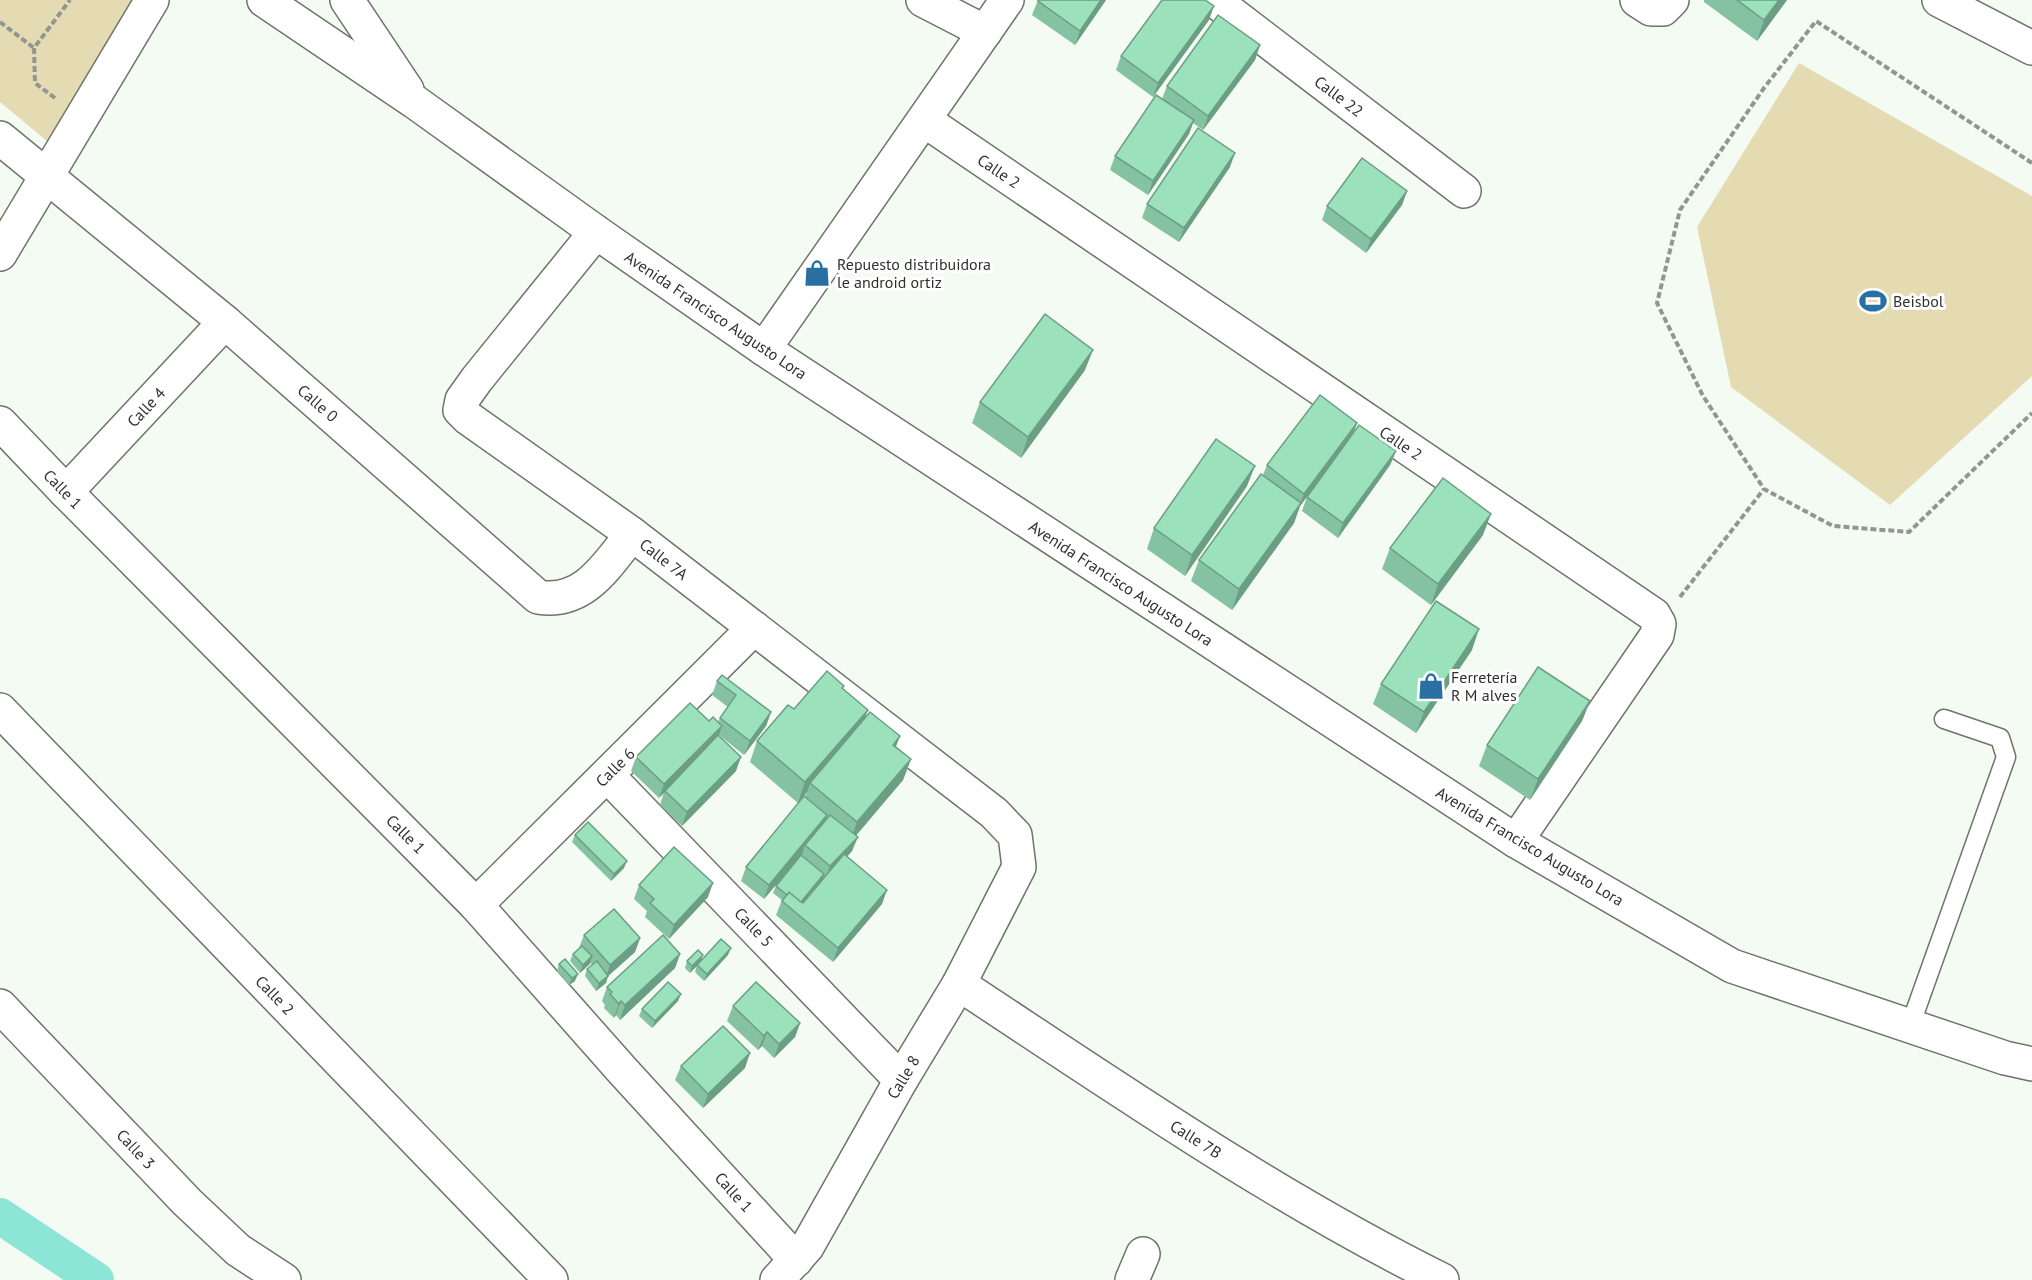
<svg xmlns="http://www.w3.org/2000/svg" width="2032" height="1280" font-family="'PT Sans',sans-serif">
	<rect width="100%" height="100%" fill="#f4fbf3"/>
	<g fill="#e4dbb2">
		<polygon points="0,0 138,0 53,146 0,102"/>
		<polygon points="1799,63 2032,196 2032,376 1890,505 1731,387 1697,227"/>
	</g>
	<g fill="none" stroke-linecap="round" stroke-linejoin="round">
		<polyline stroke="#8de5d5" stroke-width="36" points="0,1216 96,1280"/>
		<defs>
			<polyline id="lane" points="1910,1026 2006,757 2000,738 1944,719"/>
			<g id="street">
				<polyline points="264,0 415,102 596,232 764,349 1516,841 1732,966 2005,1058 2032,1064"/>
				<polyline points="347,0 407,90"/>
				<polyline points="923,0 985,32"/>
				<polyline points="1214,0 1464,191"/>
				<polyline points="1637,0 1651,9 1663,9 1672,0"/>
				<polyline points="1939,0 2032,48"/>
				<polyline points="924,120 1654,615 1659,624 1657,635 1516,841"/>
				<path d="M0 138 225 322 538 597C584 605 607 565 632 534"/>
				<polyline points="596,232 477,379 462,400 460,410 468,418 632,534 994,813 1015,835 1019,867 959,984 901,1080 807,1247 777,1280"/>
				<polyline points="0,254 152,0"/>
				<polyline points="764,349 1007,0"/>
				<polyline points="0,423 66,492 476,905 622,1070 796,1260"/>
				<polyline points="66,492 225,322"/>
				<polyline points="0,710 551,1280"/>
				<polyline points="607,775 901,1080"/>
				<polyline points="476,905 754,628"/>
				<path d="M959 984C1117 1088 1273 1196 1442 1280"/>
				<polyline points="0,1006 187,1202 238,1250 284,1280"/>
				<polyline points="1132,1280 1143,1254"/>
			</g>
		</defs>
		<use href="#lane" stroke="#6e746c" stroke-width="21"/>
		<use href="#street" stroke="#6e746c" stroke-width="36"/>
		<g stroke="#919690" stroke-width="4" stroke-dasharray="6 3" stroke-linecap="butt">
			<polyline points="0,22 34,48"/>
			<polyline points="55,98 35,83 34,48 70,0"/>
			<polyline points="2032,163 1816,21 1764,88 1680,210 1657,303 1703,396 1764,489 1833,526 1909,532 2032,413"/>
			<polyline points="1680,597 1764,489"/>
		</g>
		<use href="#lane" stroke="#fff" stroke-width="18"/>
		<use href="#street" stroke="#fff" stroke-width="33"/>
	</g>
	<g fill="#85c2a1">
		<polygon points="1038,0 1106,0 1075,45 1032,15"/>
		<polygon points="1704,0 1787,0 1757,41 1704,2"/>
		<polygon points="1209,20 1153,97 1116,70 1121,56"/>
		<polygon points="1260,45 1255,60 1203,130 1193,123 1189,134 1148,195 1110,170 1115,156 1162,99 1167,86"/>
		<polygon points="1230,167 1179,242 1142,218 1147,204"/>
		<polygon points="1407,191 1402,205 1366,253 1322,220 1327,206"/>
		<polygon points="1085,370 1021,458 972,423 980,402"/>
		<polygon points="1357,423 1354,431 1396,451 1390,465 1338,538 1302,511 1307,497 1314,487 1300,506 1294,523 1232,610 1191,581 1199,560 1263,475 1267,465"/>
		<polygon points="1247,486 1185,576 1147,549 1154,528"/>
		<polygon points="1483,535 1431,605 1382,569 1390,548"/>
		<polygon points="1472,650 1416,733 1373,704 1381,684"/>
		<polygon points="717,681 771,712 766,726 744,755 719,735 736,771 682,826 660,805 664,792 659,798 631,771 636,757 709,721 718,722 720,718 728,707 712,695"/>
		<polygon points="843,689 864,719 911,759 903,780 856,836 852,851 847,857 882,904 833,962 776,915 782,900 773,893 776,886 801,856 802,854 764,899 741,881 746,867 805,796 807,792 798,803 750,762 757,741 794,709"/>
		<polygon points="1590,701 1582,721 1530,800 1479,766 1487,745"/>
		<polygon points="575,835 624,868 611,881 572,842"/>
		<polygon points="639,885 708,897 669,939 645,917 647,911 634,899"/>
		<polygon points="584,935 640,938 635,952 608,976 606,983 596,991 585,976 587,969 592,965 590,962 580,973 570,961 573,954 579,948"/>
		<polygon points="680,954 675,968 620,1020 616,1015 614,1018 604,1008 605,1005 602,1001 607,987"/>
		<polygon points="728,955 704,981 695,972 697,965 690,973 685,968 687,961 701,961"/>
		<polygon points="559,964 575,981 569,985 557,971"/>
		<polygon points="678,1001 652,1028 639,1016 642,1009"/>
		<polygon points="733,1006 800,1023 795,1037 774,1058 762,1046 758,1050 727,1021"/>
		<polygon points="681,1066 745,1068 703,1108 675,1080"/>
	</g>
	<g fill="#6c9e83">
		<polygon points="1101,0 1106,0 1075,45 1080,31"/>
		<polygon points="1779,0 1787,0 1757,41 1764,20"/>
		<polygon points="1214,6 1209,20 1153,97 1158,83"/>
		<polygon points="1260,45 1255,60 1203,130 1208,116"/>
		<polygon points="1194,120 1189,134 1148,195 1153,181"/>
		<polygon points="1235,153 1230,167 1179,242 1184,228"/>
		<polygon points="1407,191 1402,205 1366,253 1371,239"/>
		<polygon points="1093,350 1085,370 1021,458 1028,437"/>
		<polygon points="1357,423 1352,437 1300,506 1294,523 1232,610 1239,589 1300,504 1304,494"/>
		<polygon points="1396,451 1390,465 1338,538 1343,523"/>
		<polygon points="1255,466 1247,486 1185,576 1192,555"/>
		<polygon points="1491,514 1483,535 1431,605 1438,584"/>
		<polygon points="1479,629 1472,650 1416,733 1424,712"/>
		<polygon points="1590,701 1582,721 1530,800 1538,779"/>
		<polygon points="868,710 860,731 810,783 807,792 798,803 805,782"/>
		<polygon points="771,712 766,726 744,755 750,741"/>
		<polygon points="722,726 717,740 659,798 664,784"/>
		<polygon points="900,736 892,757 893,745"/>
		<polygon points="741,757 736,771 682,826 687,812"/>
		<polygon points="911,759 903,780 850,842 857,822"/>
		<polygon points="827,815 822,829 805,845 802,854 764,899 769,885"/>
		<polygon points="858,837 852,851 825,880 830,866"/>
		<polygon points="627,861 624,868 611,881 614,874"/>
		<polygon points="824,874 822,881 796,912 799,905"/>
		<polygon points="713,883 708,897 669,939 674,925"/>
		<polygon points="887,890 882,904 833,962 838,948"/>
		<polygon points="640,938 635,952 607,977 608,976 606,983 596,991 599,983 605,979 610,965"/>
		<polygon points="731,948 728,955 704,981 707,974"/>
		<polygon points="680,954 675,968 620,1020 625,1005"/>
		<polygon points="703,955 700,963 690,973 692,966"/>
		<polygon points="592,956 590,964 580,973 583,965"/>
		<polygon points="578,974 575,981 569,985 572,978"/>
		<polygon points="681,994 678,1001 652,1028 655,1021"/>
		<polygon points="621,1001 616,1015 614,1018 619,1004"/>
		<polygon points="800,1023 795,1037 774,1058 779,1044"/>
		<polygon points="767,1032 762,1046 758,1050 764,1036"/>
		<polygon points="750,1053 745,1068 703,1108 708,1094"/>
	</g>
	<g fill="#9be1bb" stroke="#6c9e83" stroke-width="1.5">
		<polygon points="1038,0 1101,0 1080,31 1038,1"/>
		<polygon points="1162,0 1205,0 1214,6 1158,83 1121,56"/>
		<polygon points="1737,0 1779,0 1764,20"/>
		<polygon points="1218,15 1260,45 1208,116 1167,86"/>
		<polygon points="1156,95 1194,120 1153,181 1115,156"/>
		<polygon points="1198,128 1235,153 1184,228 1147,204"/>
		<polygon points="1362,158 1407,191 1371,239 1327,206"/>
		<polygon points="1045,314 1093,350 1028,437 980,402"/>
		<polygon points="1320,395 1357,423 1304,494 1267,465"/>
		<polygon points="1359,425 1396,451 1343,523 1307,497"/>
		<polygon points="1216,439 1255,466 1192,555 1154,528"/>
		<polygon points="1261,474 1301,503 1239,589 1199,560"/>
		<polygon points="1443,478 1491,514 1438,584 1390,548"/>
		<polygon points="1436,601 1479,629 1424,712 1381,684"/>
		<polygon points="1538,667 1590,701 1538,779 1487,745"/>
		<polygon points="827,671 844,686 842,688 868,710 805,782 757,741 788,705 794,709"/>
		<polygon points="722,675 771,712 750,741 720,718 736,695 717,681"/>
		<polygon points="690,703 709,721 713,717 722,726 664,784 636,757"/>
		<polygon points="870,712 900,736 893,745 911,759 857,822 810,783"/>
		<polygon points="718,735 741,757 687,812 665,791"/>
		<polygon points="804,796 827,815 769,885 746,867"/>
		<polygon points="830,815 858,837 830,866 805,845"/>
		<polygon points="588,822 627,861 614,874 575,835"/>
		<polygon points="674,847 713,883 674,925 650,903 654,899 639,885"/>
		<polygon points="844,854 887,890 838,948 782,901 789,892 803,903"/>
		<polygon points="801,855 824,874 801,902 789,892 787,895 776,886"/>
		<polygon points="614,909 640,938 610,965 584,935"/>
		<polygon points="663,935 680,954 625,1005 621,1001 619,1004 610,994 612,992 607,987"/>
		<polygon points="721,939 731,948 707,974 697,965"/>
		<polygon points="582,946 592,956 583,965 573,954"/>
		<polygon points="698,950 703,955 692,966 687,961"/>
		<polygon points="565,959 578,974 572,978 559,964"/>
		<polygon points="597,961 608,976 599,983 587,969"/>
		<polygon points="668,982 681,994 655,1021 642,1009"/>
		<polygon points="756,982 800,1023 779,1044 767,1032 764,1036 733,1006"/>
		<polygon points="723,1026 750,1053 708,1094 681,1066"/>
	</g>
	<defs>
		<symbol id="shop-bare" viewBox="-9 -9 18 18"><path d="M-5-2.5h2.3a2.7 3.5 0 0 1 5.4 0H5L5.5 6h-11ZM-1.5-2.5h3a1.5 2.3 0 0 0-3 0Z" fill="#296fa4" stroke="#fff" stroke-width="2.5" paint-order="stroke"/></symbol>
		<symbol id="stadium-bare" viewBox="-9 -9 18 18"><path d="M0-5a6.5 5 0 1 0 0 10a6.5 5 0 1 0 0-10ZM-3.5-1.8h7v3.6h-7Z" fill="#296fa4" stroke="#fff" stroke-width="2.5" paint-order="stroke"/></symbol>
	</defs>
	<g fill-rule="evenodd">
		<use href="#shop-bare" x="798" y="254" width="38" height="38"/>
		<use href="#stadium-bare" x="1854" y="282" width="38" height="38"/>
		<use href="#shop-bare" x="1412" y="667" width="38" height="38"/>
	</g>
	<g text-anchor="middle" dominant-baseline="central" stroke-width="6" stroke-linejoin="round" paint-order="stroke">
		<g font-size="16" fill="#2e312d" stroke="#fff">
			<text transform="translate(1339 96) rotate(37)">Calle 22</text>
			<text transform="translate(999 171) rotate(34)">Calle 2</text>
			<text transform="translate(716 315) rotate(34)">Avenida Francisco Augusto Lora</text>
			<text transform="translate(318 403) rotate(41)">Calle 0</text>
			<text transform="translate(146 407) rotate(-47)">Calle 4</text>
			<text transform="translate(1401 443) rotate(34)">Calle 2</text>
			<text transform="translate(63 489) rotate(46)">Calle 1</text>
			<text transform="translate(664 559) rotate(38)">Calle 7A</text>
			<text transform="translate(1121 583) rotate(33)">Avenida Francisco Augusto Lora</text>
			<text transform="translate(615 767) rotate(-45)">Calle 6</text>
			<text transform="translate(406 834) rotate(45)">Calle 1</text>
			<text transform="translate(1530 846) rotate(31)">Avenida Francisco Augusto Lora</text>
			<text transform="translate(754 927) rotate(46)">Calle 5</text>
			<text transform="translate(275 995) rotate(46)">Calle 2</text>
			<text transform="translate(903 1077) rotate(-59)">Calle 8</text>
			<text transform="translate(1196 1139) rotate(32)">Calle 7B</text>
			<text transform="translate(136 1149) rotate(47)">Calle 3</text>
			<text transform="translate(734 1192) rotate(48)">Calle 1</text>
		</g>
		<g font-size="16" fill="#2e312d" stroke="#fff" text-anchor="start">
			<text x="837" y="264">Repuesto distribuidora<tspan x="837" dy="18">le android ortiz</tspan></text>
			<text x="1893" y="301">Beisbol</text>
			<text x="1451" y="677">Ferretería<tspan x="1451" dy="18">R M alves</tspan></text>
		</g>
	</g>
</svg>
